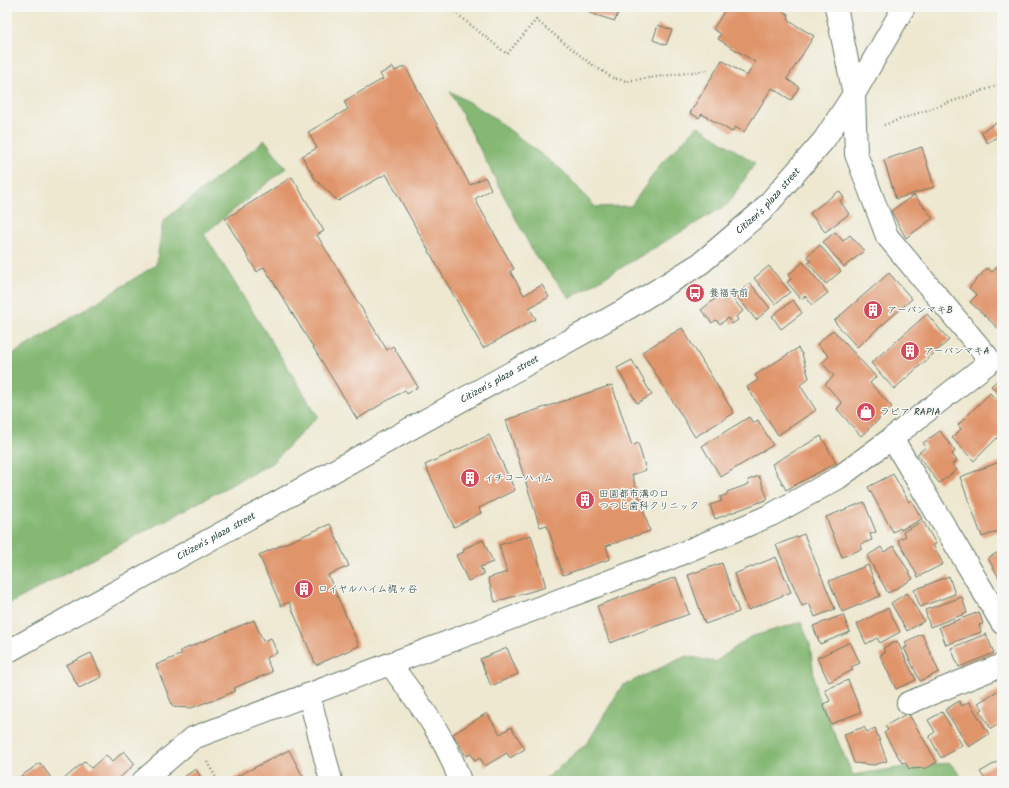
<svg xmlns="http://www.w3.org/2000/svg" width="1009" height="788" font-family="Kalam,'Klee One',sans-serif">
	<rect width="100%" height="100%" fill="#f6f6f2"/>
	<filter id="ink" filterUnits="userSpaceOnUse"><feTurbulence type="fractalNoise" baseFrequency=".025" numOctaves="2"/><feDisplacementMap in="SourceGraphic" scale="8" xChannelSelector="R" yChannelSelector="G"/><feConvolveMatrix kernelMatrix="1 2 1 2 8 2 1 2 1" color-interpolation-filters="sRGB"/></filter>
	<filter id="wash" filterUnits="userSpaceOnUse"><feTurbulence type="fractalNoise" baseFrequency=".012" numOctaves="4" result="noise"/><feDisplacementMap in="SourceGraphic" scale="16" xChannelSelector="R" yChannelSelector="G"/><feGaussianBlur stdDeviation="0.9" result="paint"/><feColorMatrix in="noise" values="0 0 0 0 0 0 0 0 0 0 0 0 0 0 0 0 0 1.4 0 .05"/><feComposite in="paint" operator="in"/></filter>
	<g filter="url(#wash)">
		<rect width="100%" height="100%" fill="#eee8d0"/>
		<g fill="#84b873" stroke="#527a54">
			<polygon points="450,91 490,115 563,171 595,207 631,206 663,161 698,126 755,163 728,204 570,298 534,254"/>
			<polygon points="265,140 286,168 204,234 318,416 272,463 7,605 7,358 156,265 163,221"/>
			<polygon points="801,622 810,644 816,692 853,775 898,768 950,763 965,781 543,781 588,742 622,686 686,656 715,662 750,637"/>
		</g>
		<g id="blocks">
			<g fill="#e0946a">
				<polygon points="591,7 620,7 615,21 589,13"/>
				<polygon points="727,7 776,7 788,14 789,21 814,36 787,79 799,87 791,100 772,88 744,132 735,127 732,132 702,114 699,118 690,113 722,60 747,76 755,62 718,39 721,34 713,29"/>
				<polygon points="658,25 672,30 666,45 653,40"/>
				<polygon points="405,66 470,185 485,177 491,189 475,199 514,269 510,271 524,295 542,285 549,297 529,308 536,319 483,348 386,174 338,201 315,179 302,156 317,148 308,132 348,109 344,101 383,79 380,74 393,67 395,71"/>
				<polygon points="996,123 1002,134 987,143 981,132"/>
				<polygon points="922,147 934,187 896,199 884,160"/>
				<polygon points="292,177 324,231 317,235 387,350 393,346 418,387 407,394 405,390 357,419 264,267 257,272 225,219"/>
				<polygon points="839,191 844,198 840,201 849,214 825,232 810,213"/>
				<polygon points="914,195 933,218 906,238 891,211"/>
				<polygon points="835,232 843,241 850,235 864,251 844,267 823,242"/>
				<polygon points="820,245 841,271 826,284 808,263 811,261 807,256"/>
				<polygon points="1002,261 1002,332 970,302 977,295 969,288 987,268 992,272"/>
				<polygon points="803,262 828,293 812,305 805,296 801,299 787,282 791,279 788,275"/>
				<polygon points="769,266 790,292 775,304 754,278"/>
				<polygon points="889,273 912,299 857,347 834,321"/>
				<polygon points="750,283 770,308 756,320 736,295"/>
				<polygon points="726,290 743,311 736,317 738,320 732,324 728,318 720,324 716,320 712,323 701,310"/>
				<polygon points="793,300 802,313 781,329 772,316"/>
				<polygon points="927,314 949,340 894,389 871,363"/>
				<polygon points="682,328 734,413 695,437 642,352"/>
				<polygon points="833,330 876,377 870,383 892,407 861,436 837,409 842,403 825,384 834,376 822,363 829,356 817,344"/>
				<polygon points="798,348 802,354 809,378 800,385 816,410 778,435 747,387 758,380 755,375"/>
				<polygon points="632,360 652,395 637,403 617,368"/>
				<polygon points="1002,376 1002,398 991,386"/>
				<polygon points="612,385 632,446 638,443 646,470 632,475 650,531 606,546 610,559 563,575 547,525 540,527 506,420"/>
				<polygon points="990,393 1002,406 1002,440 1001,442 997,438 974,461 952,438 961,429 958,425"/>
				<polygon points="749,417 753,423 758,420 773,445 721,477 702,446"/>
				<polygon points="940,431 955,451 952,454 957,461 952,464 957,470 939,483 917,454 926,447 923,443"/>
				<polygon points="489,435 515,490 479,508 481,513 454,527 425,465"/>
				<polygon points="821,436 836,463 786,490 772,464"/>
				<polygon points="1002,461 1002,530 982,537 960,477"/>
				<polygon points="893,474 909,502 911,500 922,519 901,530 900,528 893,532 868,487"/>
				<polygon points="759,476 768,499 715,519 710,505 722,501 720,497 728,494 727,492 749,484 748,480"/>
				<polygon points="864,502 876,532 870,534 872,540 861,544 862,549 842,557 826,517"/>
				<polygon points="923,521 936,544 933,545 943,564 918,577 898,540 906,536 903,532"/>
				<polygon points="330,524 349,566 328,575 359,646 316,665 289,602 281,606 259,555"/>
				<polygon points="804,534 835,609 815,617 809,603 802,606 776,545"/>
				<polygon points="531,535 546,587 495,602 488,578 507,572 499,545"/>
				<polygon points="483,540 493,562 480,567 484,574 468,581 456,555 464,552 463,549"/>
				<polygon points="894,546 913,579 888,593 867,556 881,547 884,552"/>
				<polygon points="1002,550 1002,579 1000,580 988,558"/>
				<polygon points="776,557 791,592 748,610 734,574"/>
				<polygon points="722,563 739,612 705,624 688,575"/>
				<polygon points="868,565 880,596 842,612 829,581"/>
				<polygon points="949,576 955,594 920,607 914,590"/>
				<polygon points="676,577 689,614 610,643 597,606"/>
				<polygon points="907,593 924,621 907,631 891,603"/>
				<polygon points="962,597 967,613 930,627 925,610"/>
				<polygon points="888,608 900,632 880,643 877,638 866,644 857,624"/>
				<polygon points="979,612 983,624 979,625 981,632 946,645 939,627"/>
				<polygon points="843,615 850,632 820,644 813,626"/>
				<polygon points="254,620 263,641 271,638 277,653 266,658 272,672 234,688 235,691 207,703 207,702 191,708 173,707 156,665 182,654 180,651"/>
				<polygon points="922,634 939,672 920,681 904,648 907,647 905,642"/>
				<polygon points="986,634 994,653 959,667 951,648"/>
				<polygon points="897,641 916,680 896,689 880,655 885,653 883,648"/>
				<polygon points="850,642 860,663 851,667 853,670 829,682 817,658"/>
				<polygon points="507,648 518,674 491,686 480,659"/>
				<polygon points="91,653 102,677 79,688 66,665"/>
				<polygon points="848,680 861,712 831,724 823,704 830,701 825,690"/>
				<polygon points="1002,688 1002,722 991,729 980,711 983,709 978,703"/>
				<polygon points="959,701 962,706 969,702 989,734 969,747 945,710"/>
				<polygon points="942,712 962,745 941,758 929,736 935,732 928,720"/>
				<polygon points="487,713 500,734 511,727 525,749 510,758 507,753 485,766 480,758 475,761 471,754 466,756 453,734"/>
				<polygon points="908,713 937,762 927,768 909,769 905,762 902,763 884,733 888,730 885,726"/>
				<polygon points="864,727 867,732 875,728 887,761 874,765 854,763 844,734"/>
				<polygon points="289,750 304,779 300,781 233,781 232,779"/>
				<polygon points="124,751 135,764 116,781 66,781 64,779 85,761 91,768 106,755 112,762"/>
				<polygon points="1002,759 1002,781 986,781 980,772"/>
				<polygon points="40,763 52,779 50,781 14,781"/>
				<polygon points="196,769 203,781 177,781"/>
			</g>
		</g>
	</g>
	<g filter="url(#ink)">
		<use href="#blocks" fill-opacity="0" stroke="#67796b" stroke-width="1"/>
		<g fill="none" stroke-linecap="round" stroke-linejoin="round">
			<defs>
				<g id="minor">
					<polyline points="892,438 1002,623"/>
					<path id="s1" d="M7 652 630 307 701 263 762 211 824 140 854 94 904 7"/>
					<path d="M390 664C418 702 445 735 460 781"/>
					<polyline points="309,695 331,781"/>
					<polyline points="908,703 1002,665"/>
					<polyline points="143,781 193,738 671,558 771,515 838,478 892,438 991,361 887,236 856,154 854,94 836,7"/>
				</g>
			</defs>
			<use href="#minor" stroke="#67796b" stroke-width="24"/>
			<g stroke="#67796b" stroke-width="2.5" stroke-dasharray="1 3" stroke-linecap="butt">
				<polyline points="448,7 507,54 536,20 591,64 613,78 626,81 708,70"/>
				<polyline points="884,125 1002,84"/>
				<polyline points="207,762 218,781"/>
			</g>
			<use href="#minor" stroke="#fff" stroke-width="22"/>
		</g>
	</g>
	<defs>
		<symbol id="bus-disc" viewBox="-11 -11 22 22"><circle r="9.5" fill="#d1495b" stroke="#f6f6f2"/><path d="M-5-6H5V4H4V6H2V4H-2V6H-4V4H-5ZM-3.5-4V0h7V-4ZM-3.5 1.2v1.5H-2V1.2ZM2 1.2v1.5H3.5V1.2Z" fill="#fff"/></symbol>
		<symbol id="building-disc" viewBox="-11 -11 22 22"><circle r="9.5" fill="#d1495b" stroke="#f6f6f2"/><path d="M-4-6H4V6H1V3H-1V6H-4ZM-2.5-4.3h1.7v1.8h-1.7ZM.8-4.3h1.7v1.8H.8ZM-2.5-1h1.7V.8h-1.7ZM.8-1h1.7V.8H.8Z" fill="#fff"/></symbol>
		<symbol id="shop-disc" viewBox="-11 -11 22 22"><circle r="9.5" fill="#d1495b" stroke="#f6f6f2"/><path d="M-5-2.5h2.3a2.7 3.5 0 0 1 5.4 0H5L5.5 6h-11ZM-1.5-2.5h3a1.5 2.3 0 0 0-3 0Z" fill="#fff"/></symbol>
	</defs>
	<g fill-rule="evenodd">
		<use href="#bus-disc" x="684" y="282" width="22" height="22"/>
		<use href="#building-disc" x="862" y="299" width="22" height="22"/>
		<use href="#building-disc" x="899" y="340" width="22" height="22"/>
		<use href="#shop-disc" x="855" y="401" width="22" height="22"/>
		<use href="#building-disc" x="459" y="467" width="22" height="22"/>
		<use href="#building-disc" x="574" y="489" width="22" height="22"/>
		<use href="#building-disc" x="293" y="578" width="22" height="22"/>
	</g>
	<g text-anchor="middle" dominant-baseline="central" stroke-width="3" stroke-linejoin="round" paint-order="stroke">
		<g font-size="10" fill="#1f3d34" stroke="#f6f6f2">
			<text stroke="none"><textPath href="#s1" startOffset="887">Citizen's plaza street</textPath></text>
			<text stroke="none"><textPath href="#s1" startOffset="563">Citizen's plaza street</textPath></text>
			<text stroke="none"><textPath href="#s1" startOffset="239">Citizen's plaza street</textPath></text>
		</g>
		<g font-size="10" fill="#1f3d34" stroke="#f6f6f2" text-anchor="start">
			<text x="709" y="293">養福寺前</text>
			<text x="887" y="310">アーバンマキB</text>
			<text x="924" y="351">アーバンマキA</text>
			<text x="880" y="412">ラピア RAPIA</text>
			<text x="484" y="478">イチコーハイム</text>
			<text x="599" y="494">田園都市溝の口<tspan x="599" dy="12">つつじ歯科クリニック</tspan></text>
			<text x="318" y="589">ロイヤルハイム梶ヶ谷</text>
		</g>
	</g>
	<rect width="1009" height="788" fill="none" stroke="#f6f6f2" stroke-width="24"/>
</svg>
